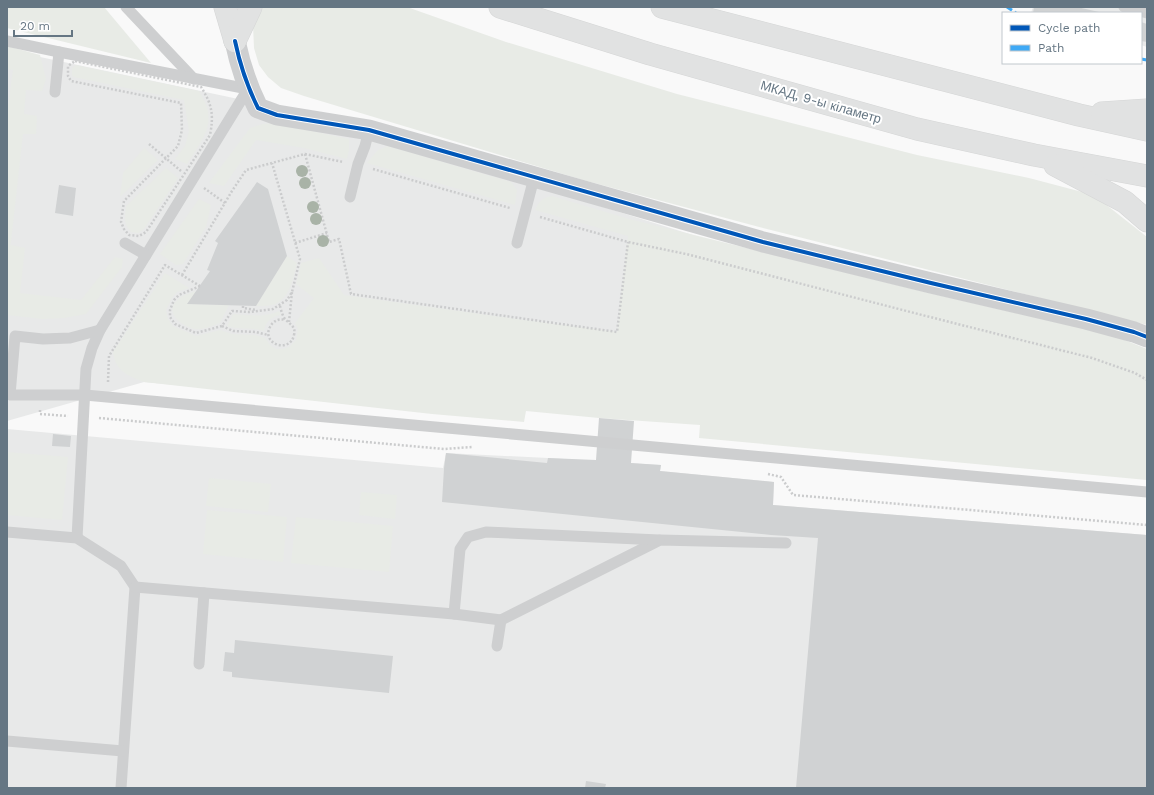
<svg xmlns="http://www.w3.org/2000/svg" width="1154" height="795" font-family="'Work Sans',sans-serif">
	<rect width="100%" height="100%" fill="#f9f9f9"/>
	<g fill="#e8e9e9">
		<polygon points="1033,7 1147,7 1147,47 1141,45 1141,13 1031,13"/>
		<polygon points="7,50 299,112 728,246 699,418 524,401 517,417 144,382 7,421"/>
		<polygon points="7,429 443,468 446,453 548,458 661,465 660,471 774,482 773,505 1147,535 1147,788 7,788"/>
	</g>
	<g fill="#e8ebe6">
		<polygon points="7,7 104,7 151,63 7,28"/>
		<polygon points="258,7 407,7 506,42 677,94 917,155 1029,178 1086,193 1104,203 1147,237 1147,325 763,228 583,180 304,96 281,88 268,77 259,65 254,48 253,25"/>
		<polygon points="7,46 40,55 46,79 42,91 26,90 24,114 37,116 36,134 23,134 10,251 11,245 25,248 20,293 81,300 115,257 123,259 122,267 86,314 65,318 42,319 7,315 7,113 13,70 7,69"/>
		<path d="M76 65 199 91C219 122 204 137 187 164L175 159 185 146 189 131 184 100 74 77 72 75V68Z"/>
		<polygon points="274,123 349,139 349,150 347,159 304,148 256,140 224,186 209,183 250,128 263,124"/>
		<polygon points="388,146 511,182 517,190 515,205 367,163 378,150"/>
		<polygon points="144,148 158,160 120,197 123,173"/>
		<path d="M166 168 178 178 144 229 138 233 131 232C123 224 125 217 126 206Z"/>
		<path d="M552 196 629 219 929 293 1112 335 1147 349V480L699 438 700 425 599 418 526 411 524 422 432 414 144 382C129 376 115 371 113 352L165 273 189 288 177 292 172 298 166 310 168 319 173 326 196 336 220 330 232 334 255 335 265 338 271 346 276 349H283L289 347 296 340 298 329 295 323 314 298 296 284 301 263 319 258 344 295 495 316 617 332 628 236 535 210C539 201 542 198 552 196Z"/>
		<polygon points="199,199 211,205 206,227 183,264 176,265 160,254"/>
		<path d="M287 256 297 263C293 279 290 300 272 305 267 306 261 306 256 306Z"/>
		<path d="M196 291 188 304 229 305 220 323C213 326 203 330 195 329 180 326 161 310 181 297 186 294 191 293 196 291Z"/>
		<path d="M279 311 281 315C272 316 265 322 264 331 252 327 239 330 227 326L233 314C248 315 265 318 279 311Z"/>
		<polygon points="7,452 68,457 62,520 7,515"/>
		<polygon points="209,478 271,484 268,512 206,506"/>
		<polygon points="361,492 397,495 395,519 359,515"/>
		<polygon points="207,510 287,517 283,562 203,554"/>
		<polygon points="296,517 393,526 389,572 291,563"/>
	</g>
	<g fill="#d0d2d3">
		<polygon points="1034,7 1077,7 1099,12 1033,13"/>
		<polygon points="1141,22 1147,24 1147,42 1141,41"/>
		<polygon points="257,182 268,189 287,256 256,306 187,304 210,271 207,270 218,243 215,241"/>
		<polygon points="59,185 76,188 73,216 55,213"/>
		<polygon points="599,418 634,421 631,463 661,465 660,471 774,482 773,505 1147,535 1147,788 796,788 818,538 771,535 442,502 444,468 446,453 547,463 548,458 596,460"/>
		<polygon points="53,434 71,436 70,447 52,446"/>
		<polygon points="235,640 393,656 389,693 232,677 232,672 223,671 225,652 234,653"/>
		<polygon points="586,781 606,784 605,788 585,788"/>
	</g>
	<g fill="none" stroke-linecap="round" stroke-linejoin="round">
		<defs>
			<g id="trunk">
				<polyline points="225,7 235,41"/>
				<polyline points="500,7 650,54 917,129 1034,155 1147,176"/>
				<polyline points="662,7 1079,115 1147,130"/>
				<polyline points="235,41 251,7"/>
				<polyline points="1102,113 1147,110"/>
				<polyline points="1055,165 1125,202 1147,221"/>
			</g>
		</defs>
		<use href="#trunk" stroke="#d5d6d6" stroke-width="23"/>
		<g stroke="#cbcccd" stroke-width="2.5" stroke-dasharray="2 2" stroke-linecap="butt">
			<path d="M75 61 201 87C212 104 214 115 210 135L146 232 139 236 129 235 124 229 121 222 124 201 178 146 182 130 181 103 71 81 68 76V66Z"/>
			<polyline points="149,144 181,171"/>
			<polyline points="305,154 329,242 339,239 351,294 617,332 628,242"/>
			<polyline points="373,169 510,208"/>
			<polyline points="204,188 225,203"/>
			<polyline points="540,217 628,242 686,254 926,316 1092,358 1135,373 1147,380"/>
			<polyline points="295,243 327,233"/>
			<polyline points="182,275 232,191 246,170 305,154 343,162"/>
			<polyline points="200,286 179,295 174,300 170,310 170,317 175,324 196,333 222,326 232,311 249,312 273,309 287,300 292,292 300,259 272,163"/>
			<polyline points="243,306 243,308 256,310"/>
			<path d="M280 306C281 310 283 318 286 320 291 325 296 327 294 335 290 354 261 344 270 327 273 321 279 318 285 320"/>
			<polyline points="289,322 292,292"/>
			<polyline points="222,326 233,331 256,332 268,335"/>
			<polyline points="108,382 109,356 165,265 200,286"/>
			<polyline points="40,410 40,414 68,416"/>
			<polyline points="99,418 444,449 472,447"/>
			<polyline points="768,474 781,477 793,495 1147,525"/>
		</g>
		<g stroke="#cecfd0" stroke-width="11">
			<polyline points="126,7 194,79"/>
			<polyline points="1124,7 1147,13"/>
			<polyline points="7,41 59,52 248,89 100,330 92,348 86,369 77,538"/>
			<polyline points="55,92 59,52"/>
			<polyline points="350,197 358,164 365,146 369,130"/>
			<polyline points="125,243 146,255"/>
			<polyline points="517,243 534,178"/>
			<polyline points="100,330 70,338 43,339 15,336 10,395 85,395 1147,492"/>
			<polyline points="7,532 77,538 121,566 135,587 121,788"/>
			<polyline points="135,587 454,614 501,620 660,540 786,543"/>
			<polyline points="454,614 460,549 468,537 486,532 659,540"/>
			<polyline points="497,646 501,620"/>
			<polyline points="199,664 204,593"/>
			<polyline points="7,741 123,751"/>
		</g>
		<path stroke="#cecfd0" stroke-width="21" d="M235 41C240 65 247 86 258 108L277 115 369 130 763 242 931 283 1086 319 1134 332 1147 337"/>
		<use href="#trunk" stroke="#e1e2e2" stroke-width="22"/>
		<g stroke="#3fa9f5" stroke-width="3" stroke-dasharray="6 3" stroke-linecap="butt">
			<polyline points="1007,7 1016,13"/>
			<polyline points="1141,59 1147,60"/>
		</g>
		<defs>
			<path id="cycleway" d="M235 41C240 65 247 86 258 108L277 115 369 130 763 242 931 283 1086 319 1134 332 1147 337"/>
		</defs>
		<use href="#cycleway" stroke="#fff" stroke-width="6"/>
		<use href="#cycleway" stroke="#0057b8" stroke-width="4"/>
	</g>
	<g fill="#a9b3a7">
		<circle cx="302" cy="171" r="6"/>
		<circle cx="305" cy="183" r="6"/>
		<circle cx="313" cy="207" r="6"/>
		<circle cx="316" cy="219" r="6"/>
		<circle cx="323" cy="241" r="6"/>
	</g>
	<g text-anchor="middle" dominant-baseline="central" stroke-width="4" stroke-linejoin="round" paint-order="stroke">
		<g font-size="13" fill="#657683" stroke="#fff">
			<text transform="translate(821 102) rotate(16)">МКАД, 9-ы кіламетр</text>
		</g>
	</g>
	<rect width="1154" height="795" fill="none" stroke="#657683" stroke-width="16"/>
	<rect x="1002" y="12" width="140" height="52" fill="#ffffff" stroke="#c1c8cd"/>
	<rect x="1010" y="25" width="20" height="6" fill="#0057b8" stroke="#c1c8cd"/>
	<text x="1038" y="32" font-size="12" fill="#657683">Cycle path</text>
	<rect x="1010" y="45" width="20" height="6" fill="#3fa9f5" stroke="#c1c8cd"/>
	<text x="1038" y="52" font-size="12" fill="#657683">Path</text>
	<path d="M14 30v6h58v-6" fill="none" stroke="#657683" stroke-width="2"/>
	<text x="20" y="30" font-size="12" fill="#657683" stroke="#ffffff" stroke-width="3" paint-order="stroke">20 m</text>
</svg>
